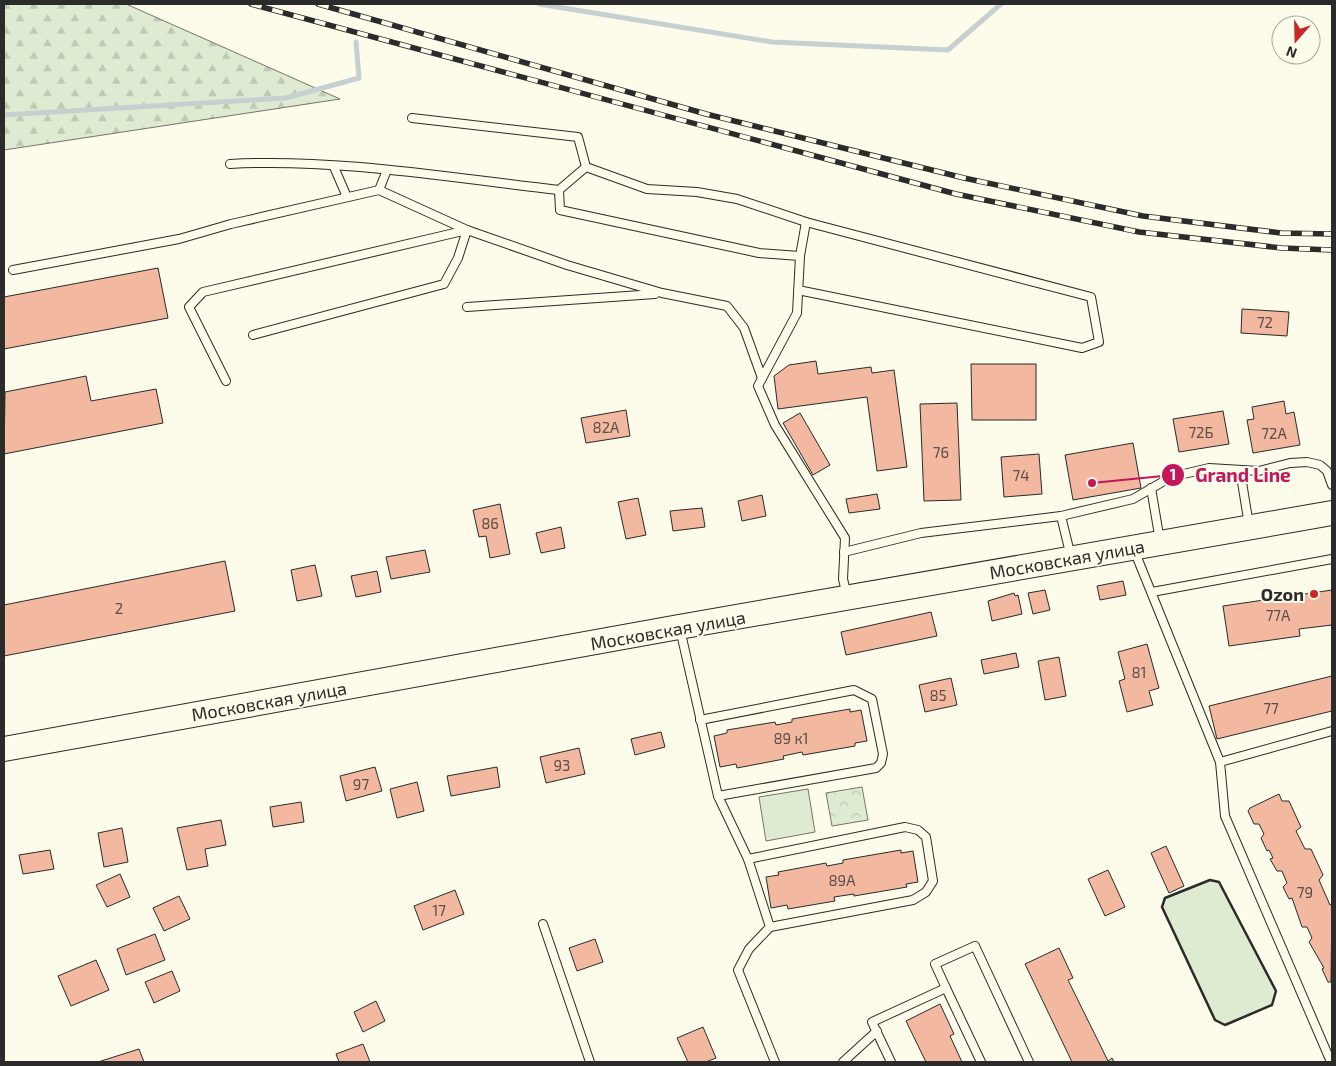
<svg xmlns="http://www.w3.org/2000/svg" width="1336" height="1066" font-family="'Exo 2',sans-serif">
	<defs>
		<pattern id="forest-firs" width="22" height="20" patternUnits="userSpaceOnUse" patternTransform="scale(1.25)"><rect width="22" height="20" fill="#deebd1"/><path d="M5 1l3.5 6h-7zM16 11l3.5 6h-7z" fill="#bfcab4"/></pattern>
		<pattern id="park-crowns" width="20" height="18" patternUnits="userSpaceOnUse" patternTransform="scale(1.25)"><rect width="20" height="18" fill="#deebd1"/><path d="M2 6a3 3 0 1 1 6 0M12 15a3 3 0 1 1 6 0" fill="none" stroke="#bfcab4"/></pattern>
	</defs>
	<rect width="100%" height="100%" fill="#fdfbea"/>
	<g fill="#deebd1" stroke="#74746e">
		<polygon points="808,789 815,832 766,841 759,797"/>
		<polygon points="1210,880 1219,882 1276,991 1272,1005 1225,1025 1215,1020 1162,907 1165,898"/>
	</g>
	<polygon fill="url(#forest-firs)" stroke="#74746e" points="4,4 126,4 340,99 4,150"/>
	<polygon fill="url(#park-crowns)" stroke="#74746e" points="862,787 868,820 832,826 826,793"/>
	<g fill="none" stroke-linecap="round" stroke-linejoin="round">
		<g stroke="#c7d0d0" stroke-width="5">
			<polyline points="539,4 772,42 948,50 1001,4"/>
			<polyline points="4,115 286,98 359,78 356,42"/>
		</g>
	</g>
	<g fill="#f2b8a0" stroke="#2b2b2b">
		<polygon points="158,268 168,318 4,349 4,297"/>
		<polygon points="1242,309 1289,312 1287,336 1241,333"/>
		<polygon points="816,361 818,374 871,367 872,373 894,370 907,467 877,471 867,397 778,409 774,376 789,365"/>
		<polygon points="971,364 1036,364 1036,420 972,420"/>
		<polygon points="86,376 91,401 156,389 163,423 4,454 5,392"/>
		<polygon points="1284,401 1286,414 1294,412 1300,445 1253,453 1247,420 1254,419 1252,407"/>
		<polygon points="957,403 961,500 924,501 920,404"/>
		<polygon points="626,410 630,436 586,443 581,418"/>
		<polygon points="1223,411 1229,444 1179,452 1173,419"/>
		<polygon points="800,413 830,465 813,475 783,423"/>
		<polygon points="1133,443 1141,488 1073,500 1065,455"/>
		<polygon points="1039,454 1042,494 1004,497 1001,457"/>
		<polygon points="877,494 880,509 849,513 846,499"/>
		<polygon points="762,495 766,516 742,521 738,501"/>
		<polygon points="638,498 646,535 626,539 618,502"/>
		<polygon points="500,504 510,554 490,558 486,536 479,537 473,510"/>
		<polygon points="702,508 705,527 673,531 670,511"/>
		<polygon points="561,527 565,548 541,553 536,533"/>
		<polygon points="425,550 430,572 391,579 386,557"/>
		<polygon points="225,561 235,611 4,656 4,605"/>
		<polygon points="315,565 322,596 297,601 291,570"/>
		<polygon points="377,571 381,592 356,597 351,576"/>
		<polygon points="1123,581 1126,595 1100,600 1097,586"/>
		<polygon points="1045,590 1050,610 1033,614 1028,593"/>
		<polygon points="1332,590 1332,625 1299,629 1300,636 1229,646 1223,606"/>
		<polygon points="1014,593 1015,596 1018,595 1022,614 992,621 988,601"/>
		<polygon points="931,612 937,636 846,655 841,632"/>
		<polygon points="1147,644 1159,688 1149,691 1153,705 1127,712 1119,681 1125,679 1118,652"/>
		<polygon points="1016,653 1019,667 984,674 981,660"/>
		<polygon points="1059,657 1066,696 1045,700 1038,661"/>
		<polygon points="1332,676 1332,711 1217,739 1209,706"/>
		<polygon points="951,678 957,705 925,712 919,685"/>
		<polygon points="850,709 850,712 861,710 867,741 855,743 855,746 803,755 802,752 783,756 784,759 737,768 736,764 720,767 714,736 727,733 727,730 775,722 776,725 792,722 792,719"/>
		<polygon points="661,732 665,747 635,755 631,739"/>
		<polygon points="579,748 585,774 546,783 540,757"/>
		<polygon points="375,767 382,791 346,801 340,776"/>
		<polygon points="497,767 500,787 451,796 447,776"/>
		<polygon points="417,782 424,811 397,818 390,789"/>
		<polygon points="1279,794 1282,801 1289,801 1301,827 1296,831 1305,849 1311,849 1323,875 1319,880 1330,905 1332,904 1331,982 1328,982 1322,969 1324,968 1309,942 1312,938 1307,927 1302,927 1292,898 1289,899 1283,887 1287,883 1282,871 1277,871 1270,859 1273,858 1269,850 1267,851 1261,838 1264,834 1259,824 1254,824 1248,811 1250,808"/>
		<polygon points="301,802 304,822 273,827 270,807"/>
		<polygon points="221,820 226,845 205,849 208,866 187,870 177,828"/>
		<polygon points="122,828 128,862 104,867 98,833"/>
		<polygon points="1166,846 1184,886 1169,893 1151,853"/>
		<polygon points="50,850 54,869 23,874 19,855"/>
		<polygon points="901,850 901,853 913,851 918,882 906,884 907,887 854,896 854,894 834,897 835,901 788,909 787,905 771,908 766,877 779,875 778,872 826,863 827,866 843,863 843,860"/>
		<polygon points="1108,870 1125,907 1105,916 1088,879"/>
		<polygon points="120,874 130,897 107,907 96,885"/>
		<polygon points="455,890 464,914 423,930 414,906"/>
		<polygon points="179,896 190,919 164,931 153,908"/>
		<polygon points="155,934 165,960 126,975 117,949"/>
		<polygon points="595,939 603,962 577,971 569,948"/>
		<polygon points="1059,948 1073,978 1068,980 1108,1061 1112,1058 1114,1062 1072,1062 1025,964"/>
		<polygon points="96,960 109,990 71,1006 58,976"/>
		<polygon points="172,971 180,991 154,1003 145,982"/>
		<polygon points="376,1001 385,1021 363,1032 354,1012"/>
		<polygon points="940,1004 954,1034 950,1036 962,1062 926,1062 906,1021"/>
		<polygon points="703,1027 716,1058 706,1062 688,1062 677,1038"/>
		<polygon points="363,1044 370,1062 339,1062 336,1054"/>
		<polygon points="139,1049 144,1062 98,1062"/>
	</g>
	<g fill="none" stroke-linecap="round" stroke-linejoin="round">
		<defs>
			<g id="service">
				<polyline points="412,118 578,137 586,167"/>
				<path d="M230 164C338 158 451 178 559 190"/>
				<polyline points="334,167 347,197"/>
				<polyline points="379,190 387,170"/>
				<polyline points="800,256 759,253 560,210 559,190 586,167 647,189 697,192 737,199 806,222"/>
				<polyline points="13,270 179,239 231,224 379,190 467,230 567,265 662,293 727,306 744,328 762,378"/>
				<polyline points="798,290 1082,348 1099,342 1091,297 806,222 800,256 797,313 758,386 775,425 845,538 843,579 847,596"/>
				<polyline points="467,307 655,294"/>
				<polyline points="226,381 189,307 203,292 467,230 458,258 444,284 253,335"/>
				<polyline points="1240,470 1249,525"/>
				<polyline points="1151,488 1160,541"/>
				<polyline points="1061,516 1071,557"/>
				<polyline points="1134,550 1220,762"/>
				<polyline points="844,552 921,533 1061,516 1133,499 1171,477 1209,468 1259,471 1290,463 1307,462 1320,465 1327,471 1332,485"/>
				<polyline points="1152,592 1332,559"/>
				<polyline points="680,629 718,796 748,859 770,927 749,949 738,970 775,1062"/>
				<polyline points="700,720 854,690 872,699 883,754 881,763 876,768 718,796"/>
				<polyline points="748,859 905,827 918,830 926,837 933,881 926,892 913,900 770,927"/>
				<polyline points="543,924 590,1062"/>
				<polyline points="946,988 935,964 975,946 1029,1062"/>
				<polyline points="843,1062 877,1031"/>
				<polyline points="891,1062 872,1022 946,988 981,1062"/>
				<polyline points="1331,1062 1225,816 1220,762 1332,731"/>
			</g>
			<polyline id="primary" points="4,749 679,627 1332,513"/>
		</defs>
		<use href="#service" stroke="#2b2b2b" stroke-width="10"/>
		<use href="#primary" stroke="#2b2b2b" stroke-width="26"/>
		<use href="#service" stroke="#fdfbea" stroke-width="8"/>
		<use href="#primary" stroke="#fdfbea" stroke-width="24"/>
		<defs>
			<g id="rail">
				<polyline points="251,4 956,194 1139,232 1282,248 1332,250"/>
				<polyline points="318,4 706,114 964,178 1143,216 1281,233 1332,234"/>
			</g>
		</defs>
		<use href="#rail" stroke="#2b2b2b" stroke-width="5.5"/>
		<use href="#rail" stroke="#fdfbea" stroke-width="4" stroke-dasharray="11" stroke-linecap="butt"/>
		<polygon stroke="#2b2b2b" stroke-width="2.5" points="1210,880 1219,882 1276,991 1272,1005 1225,1025 1215,1020 1162,907 1165,898"/>
	</g>
	<circle fill="#c62828" stroke="#fdfbea" stroke-width="2" cx="1314" cy="594" r="5"/>
	<g text-anchor="middle" dominant-baseline="central" stroke-width="4" stroke-linejoin="round" paint-order="stroke">
		<g font-size="15" fill="#5d4e48">
			<text x="1265" y="322">72</text>
			<text x="606" y="427">82А</text>
			<text x="1201" y="432">72Б</text>
			<text x="1274" y="433">72А</text>
			<text x="941" y="452">76</text>
			<text x="1021" y="475">74</text>
			<text x="490" y="523">86</text>
			<text x="119" y="608">2</text>
			<text x="1278" y="615">77А</text>
			<text x="1139" y="672">81</text>
			<text x="938" y="695">85</text>
			<text x="1271" y="708">77</text>
			<text x="791" y="738">89 к1</text>
			<text x="562" y="765">93</text>
			<text x="361" y="784">97</text>
			<text x="842" y="880">89А</text>
			<text x="1305" y="892">79</text>
			<text x="439" y="910">17</text>
		</g>
		<g font-size="18" fill="#2b2b2b" stroke="#fdfbea">
			<text transform="translate(1067 559) rotate(-10)">Московская улица</text>
			<text transform="translate(668 630) rotate(-10)">Московская улица</text>
			<text transform="translate(269 701) rotate(-10)">Московская улица</text>
		</g>
		<g font-size="18" font-weight="bold" fill="#2b2b2b" stroke="#fdfbea" text-anchor="end">
			<text x="1304" y="594">Ozon</text>
		</g>
	</g>
	<path fill="none" stroke="#c2185b" stroke-width="2" d="M1092 483L1173 475"/>
	<g fill="#c2185b" stroke="#fdfbea" stroke-width="2">
		<circle cx="1092" cy="483" r="5"/>
		<circle cx="1173" cy="475" r="12"/>
	</g>
	<g font-size="15" text-anchor="middle" font-weight="bold" fill="#fff">
		<text x="1173" y="480">1</text>
	</g>
	<g font-size="19" text-anchor="middle" font-weight="bold" fill="#c2185b" stroke="#fdfbea" stroke-width="4" stroke-linejoin="round" paint-order="stroke">
		<text x="1243" y="482">Grand Line</text>
	</g>
	<rect width="1336" height="1066" fill="none" stroke="#2b2b2b" stroke-width="10"/>
	<g transform="translate(1296 40) rotate(200)"><circle r="24" fill="#fdfbea" stroke="#a9a89e"/>
	<path d="M0-4L9 19L0 12L-9 19Z" fill="#c62828"/>
	<text y="-8" font-size="14" font-weight="bold" text-anchor="middle" fill="#2b2b2b">N</text>
	</g>
</svg>
